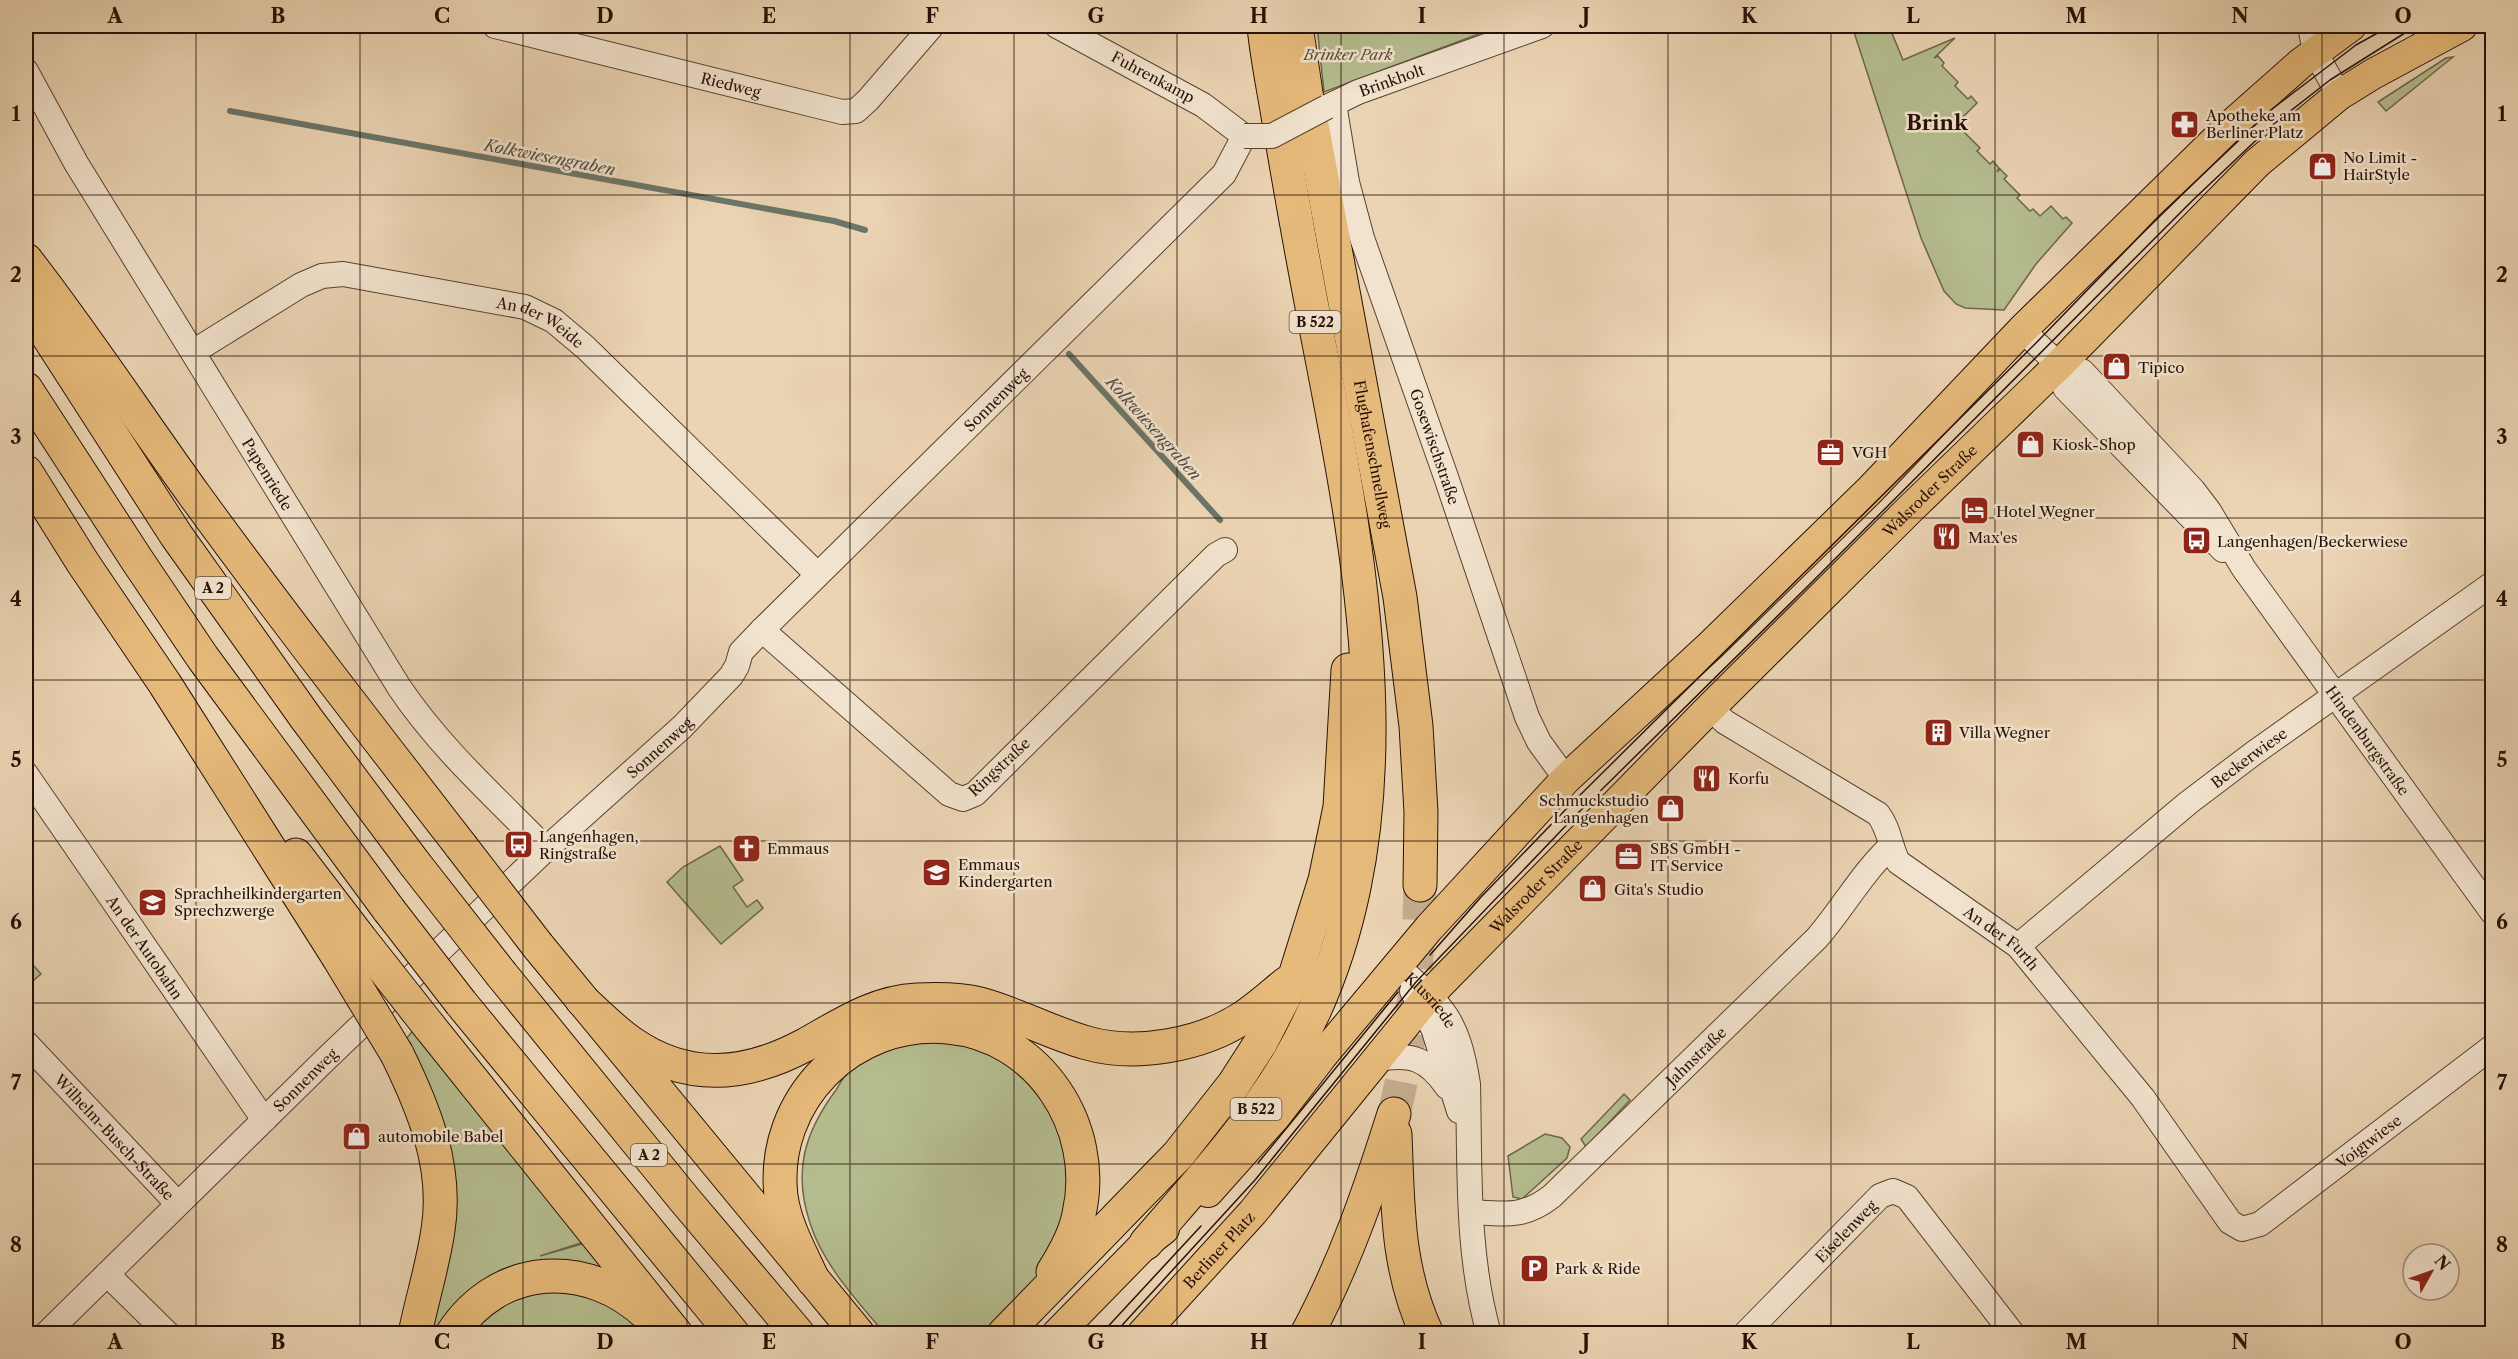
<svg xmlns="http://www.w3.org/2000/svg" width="2518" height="1359" font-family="'Libre Caslon Text',serif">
	<rect width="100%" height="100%" fill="#ebd4b3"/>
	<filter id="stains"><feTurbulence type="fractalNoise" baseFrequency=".00333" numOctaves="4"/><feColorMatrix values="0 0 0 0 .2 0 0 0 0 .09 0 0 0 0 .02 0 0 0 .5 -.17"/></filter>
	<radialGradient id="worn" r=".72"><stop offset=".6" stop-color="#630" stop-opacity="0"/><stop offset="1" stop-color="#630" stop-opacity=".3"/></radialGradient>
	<g fill="#b5bd8f" stroke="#6e664a" stroke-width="1.5">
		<polygon points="1317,26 1500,26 1324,92"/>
		<polygon points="1852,26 1889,26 1903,60 1955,38 1934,58 1938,56 1944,63 1942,66 1958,82 1955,86 1968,99 1971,96 1977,103 1956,124 1960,121 1967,128 1963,131 1980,148 1977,151 1990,164 1993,161 1999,168 1997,172 2000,169 2007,176 2004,179 2020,195 2017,198 2030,211 2033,209 2040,216 2051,206 2063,219 2066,217 2072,223 2036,264 2004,310 1965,308 1956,304 1944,291 1921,238"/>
		<polygon points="2453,57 2386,111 2378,102 2446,58"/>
		<polygon points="720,846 743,880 733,887 747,907 757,900 763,908 721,944 667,882 683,867"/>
		<polygon points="26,957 41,974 26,987"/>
		<polygon points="414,1029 587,1241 540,1256 589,1242 619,1277 578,1267 442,1333 425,1333 441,1277 404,1042"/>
		<path d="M918 1040 977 1044 1049 1095 1075 1192 1043 1271 986 1334 884 1333C857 1300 823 1265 810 1223 793 1172 804 1133 836 1090 840 1084 845 1073 851 1068 871 1053 894 1047 918 1040Z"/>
		<polygon points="1624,1094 1630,1100 1586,1147 1581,1139"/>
		<polygon points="1545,1134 1562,1138 1570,1147 1567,1158 1522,1199 1513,1197 1508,1156"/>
		<polygon points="576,1284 658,1333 464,1334 496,1302"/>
	</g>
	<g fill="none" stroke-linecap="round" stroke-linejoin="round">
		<g stroke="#6b7569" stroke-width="6">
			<polyline points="230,111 834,221 865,230"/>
			<polyline points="1069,354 1220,520"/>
		</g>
		<path stroke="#c4ad90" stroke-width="33" stroke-dasharray="33 16" stroke-linecap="butt" d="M1394 1114C1413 1039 1418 962 1420 885"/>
		<defs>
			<g id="minor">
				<path id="s1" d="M495 26 842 112 856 111 868 100 932 26"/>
				<polyline points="2310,26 2315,52 2339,95"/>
				<path id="s2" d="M26 71 76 163 399 687C440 748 495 797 546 849"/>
				<path id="s3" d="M1334 104 1347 182 1362 238 1446 477 1527 717 1539 742 1566 779"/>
				<path id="s4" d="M1327 107 1358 92 1542 26"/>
				<path id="s5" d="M2022 330 2059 365 2082 371 2193 490 2209 511 2244 569 2492 912"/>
				<path id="s6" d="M193 352 301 285 322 276 343 274 525 307 554 321 586 348 817 574"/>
				<polyline points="2059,365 2065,388 2223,550"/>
				<polyline points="762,630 949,794 963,799 975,794 1216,555 1225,550"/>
				<path id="s7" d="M1710 708 1725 722 1878 814C1889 828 1890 846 1898 862L2018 946 2143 1098 2230 1222 2242 1229 2260 1224 2492 1047"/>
				<path id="s8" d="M26 774 264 1120"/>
				<path id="s9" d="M2018 946 2188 803 2254 753 2492 584"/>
				<path id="s10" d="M1397 966C1444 1007 1458 1020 1468 1084 1470 1168 1466 1253 1489 1334"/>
				<polyline points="1412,991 1433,1028 1459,1111"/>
				<path id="s11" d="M26 1043 178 1204"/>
				<path d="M1378 1059C1411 1053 1428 1059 1447 1087"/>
				<path id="s12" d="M1472 1212C1505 1214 1524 1218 1552 1196L1817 938C1843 908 1862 873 1890 847"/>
				<polyline points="107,1274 168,1334"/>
				<path id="s13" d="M46 1334 327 1058 546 849 682 727 731 676 737 666 741 652 762 630 1224 174 1244 136 1203 105 1057 26"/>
				<path id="s14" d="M1745 1334 1880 1196 1893 1191 1907 1197 2013 1334"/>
			</g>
			<g id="major">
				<polyline points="1208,1192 1275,1117 1322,1056 1429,928 1566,779 1711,645 1870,490 2022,330 2230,126 2301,63 2351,26"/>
				<polyline points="1057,1334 1146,1243 1164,1229"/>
				<path id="s15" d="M1142 1334 1253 1212 1430 994 1710 708 1908 511 2059 365 2257 163 2339 95 2373 74 2462 26"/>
			</g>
			<g id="highway">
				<path id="s16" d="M1296 26 1306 93 1400 597 1416 726 1421 812 1420 885"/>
				<path d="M26 260C85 336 138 417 195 496 281 614 371 730 461 846"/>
				<polyline points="26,302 176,535 306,718 415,864"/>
				<polyline points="26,389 137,560 203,658 389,910"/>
				<polyline points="26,472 83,563 165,684 337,955"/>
				<polyline points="296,855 358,936"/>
				<polyline points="538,946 858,1334"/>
				<polyline points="502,975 684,1199 798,1334"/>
				<path d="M582 1000C597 1014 613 1030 630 1042 687 1082 745 1077 805 1045 841 1025 874 1002 917 1000 938 999 960 999 980 1004 1017 1014 1051 1033 1087 1043 1136 1057 1202 1045 1244 1017 1259 1007 1273 994 1287 983"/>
				<polyline points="461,1003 733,1334"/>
				<polyline points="429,1026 676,1334"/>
				<path d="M397 1054C424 1109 448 1167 438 1230 433 1265 422 1299 415 1334"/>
				<path d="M1395 1134C1398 1205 1396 1267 1427 1334"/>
				<path d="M1146 1243C1196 1185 1250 1127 1289 1060 1417 840 1364 573 1318 338 1304 266 1291 194 1279 122 1274 90 1267 58 1264 26"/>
				<path d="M813 1280C801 1253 785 1226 781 1196 770 1100 852 1018 948 1027 1039 1035 1099 1127 1079 1214 1075 1235 1064 1254 1053 1272"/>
				<path d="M452 1334C499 1262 588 1258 649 1316"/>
				<polyline points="1004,1334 1178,1155 1234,1084 1261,1042 1295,976 1325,880 1340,807 1348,670"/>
				<path d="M1307 1334C1345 1263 1370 1190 1394 1114"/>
			</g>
		</defs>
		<use href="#minor" stroke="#584131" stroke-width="26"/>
		<use href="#major" stroke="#271006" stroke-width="32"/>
		<use href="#highway" stroke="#271006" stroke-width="35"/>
		<use href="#minor" stroke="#f2e3ce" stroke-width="24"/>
		<use href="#major" stroke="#e6ba7a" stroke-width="30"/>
		<use href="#highway" stroke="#e6ba7a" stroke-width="33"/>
		<g stroke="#271006" stroke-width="1.5">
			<polyline points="1430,955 1481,897 1570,805 2036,343 2160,215 2272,109 2356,45 2390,26"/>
			<polyline points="1258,1163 1398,992"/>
			<polyline points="1101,1334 1201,1226"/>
			<polyline points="1114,1334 1255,1180 1416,982 1578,813 1809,585 2193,200 2270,127 2330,80 2416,26"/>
		</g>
		<defs>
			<polyline id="minor-bridge" points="1244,136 1272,136 1327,107"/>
			<g id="highway-bridge">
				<polyline points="461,846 538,946"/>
				<polyline points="415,864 502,975"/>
				<polyline points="389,910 461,1003"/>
				<polyline points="358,936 429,1026"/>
				<polyline points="337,955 397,1054"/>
			</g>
		</defs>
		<use href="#minor-bridge" stroke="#584131" stroke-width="26" stroke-linecap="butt"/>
		<use href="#highway-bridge" stroke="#271006" stroke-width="35" stroke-linecap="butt"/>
		<use href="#minor-bridge" stroke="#f2e3ce" stroke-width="24"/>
		<use href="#highway-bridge" stroke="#e6ba7a" stroke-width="33"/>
	</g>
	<path fill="none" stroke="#271006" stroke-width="1.5" stroke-opacity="0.55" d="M196 26V1334M360 26V1334M523 26V1334M687 26V1334M850 26V1334M1014 26V1334M1177 26V1334M1341 26V1334M1504 26V1334M1668 26V1334M1831 26V1334M1995 26V1334M2158 26V1334M2322 26V1334M26 195H2492M26 356H2492M26 518H2492M26 680H2492M26 841H2492M26 1003H2492M26 1164H2492"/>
	<defs>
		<symbol id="pharmacy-square" viewBox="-11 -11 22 22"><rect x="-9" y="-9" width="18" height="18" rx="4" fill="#8f2418" stroke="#f2e3ce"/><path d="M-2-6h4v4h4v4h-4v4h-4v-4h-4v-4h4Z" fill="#fff"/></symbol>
		<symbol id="shop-square" viewBox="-11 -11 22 22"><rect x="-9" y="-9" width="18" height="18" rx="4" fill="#8f2418" stroke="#f2e3ce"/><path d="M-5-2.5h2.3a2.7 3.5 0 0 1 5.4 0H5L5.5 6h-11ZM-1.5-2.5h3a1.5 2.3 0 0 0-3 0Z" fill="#fff"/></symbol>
		<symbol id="office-square" viewBox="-11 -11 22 22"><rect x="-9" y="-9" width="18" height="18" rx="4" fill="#8f2418" stroke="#f2e3ce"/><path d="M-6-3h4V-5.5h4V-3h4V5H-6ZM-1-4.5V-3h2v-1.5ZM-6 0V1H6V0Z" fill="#fff"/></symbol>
		<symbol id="hotel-square" viewBox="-11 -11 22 22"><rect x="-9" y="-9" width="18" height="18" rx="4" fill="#8f2418" stroke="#f2e3ce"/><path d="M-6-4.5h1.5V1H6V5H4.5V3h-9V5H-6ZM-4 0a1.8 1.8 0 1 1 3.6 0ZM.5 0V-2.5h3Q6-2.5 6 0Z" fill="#fff"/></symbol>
		<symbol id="restaurant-square" viewBox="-11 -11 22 22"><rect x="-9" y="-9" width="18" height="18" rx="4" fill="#8f2418" stroke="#f2e3ce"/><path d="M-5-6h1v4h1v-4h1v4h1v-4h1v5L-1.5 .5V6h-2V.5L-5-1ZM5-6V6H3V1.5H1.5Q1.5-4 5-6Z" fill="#fff"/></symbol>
		<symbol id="bus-square" viewBox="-11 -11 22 22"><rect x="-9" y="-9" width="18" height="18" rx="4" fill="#8f2418" stroke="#f2e3ce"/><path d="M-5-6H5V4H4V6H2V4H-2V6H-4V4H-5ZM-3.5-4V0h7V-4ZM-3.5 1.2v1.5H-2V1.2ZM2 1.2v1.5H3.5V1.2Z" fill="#fff"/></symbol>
		<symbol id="building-square" viewBox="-11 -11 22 22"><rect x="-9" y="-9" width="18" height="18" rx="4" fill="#8f2418" stroke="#f2e3ce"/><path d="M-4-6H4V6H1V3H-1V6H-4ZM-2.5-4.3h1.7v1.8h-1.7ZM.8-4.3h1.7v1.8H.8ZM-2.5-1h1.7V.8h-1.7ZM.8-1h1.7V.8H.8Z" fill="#fff"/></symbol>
		<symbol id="church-square" viewBox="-11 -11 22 22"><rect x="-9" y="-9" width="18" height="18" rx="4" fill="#8f2418" stroke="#f2e3ce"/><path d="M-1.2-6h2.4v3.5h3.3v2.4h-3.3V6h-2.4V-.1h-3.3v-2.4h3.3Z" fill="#fff"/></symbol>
		<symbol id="school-square" viewBox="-11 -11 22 22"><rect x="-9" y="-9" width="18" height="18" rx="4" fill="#8f2418" stroke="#f2e3ce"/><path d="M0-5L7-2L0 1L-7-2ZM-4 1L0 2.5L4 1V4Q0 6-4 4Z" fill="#fff"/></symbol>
		<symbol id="parking-square" viewBox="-11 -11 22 22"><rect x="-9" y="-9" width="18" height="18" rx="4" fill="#8f2418" stroke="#f2e3ce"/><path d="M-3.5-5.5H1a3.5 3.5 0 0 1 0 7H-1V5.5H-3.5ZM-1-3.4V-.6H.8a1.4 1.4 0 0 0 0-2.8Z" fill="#fff"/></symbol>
	</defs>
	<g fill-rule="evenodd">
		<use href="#pharmacy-square" x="2168" y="108" width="33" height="33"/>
		<use href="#shop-square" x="2306" y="150" width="33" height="33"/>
		<use href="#shop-square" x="2100" y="350" width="33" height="33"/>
		<use href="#shop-square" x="2014" y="428" width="33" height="33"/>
		<use href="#office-square" x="1814" y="436" width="33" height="33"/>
		<use href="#hotel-square" x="1958" y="494" width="33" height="33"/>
		<use href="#restaurant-square" x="1930" y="520" width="33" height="33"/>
		<use href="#bus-square" x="2180" y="524" width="33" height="33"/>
		<use href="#building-square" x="1922" y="716" width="33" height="33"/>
		<use href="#restaurant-square" x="1690" y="762" width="33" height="33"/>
		<use href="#shop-square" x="1654" y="792" width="33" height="33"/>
		<use href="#bus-square" x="502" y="828" width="33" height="33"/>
		<use href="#church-square" x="730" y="832" width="33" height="33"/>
		<use href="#office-square" x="1612" y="840" width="33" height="33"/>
		<use href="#school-square" x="920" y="856" width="33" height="33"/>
		<use href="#shop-square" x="1576" y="872" width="33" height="33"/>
		<use href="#school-square" x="136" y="886" width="33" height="33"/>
		<use href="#shop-square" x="340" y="1120" width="33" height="33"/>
		<use href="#parking-square" x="1518" y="1252" width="33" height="33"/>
	</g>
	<g text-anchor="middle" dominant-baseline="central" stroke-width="5" stroke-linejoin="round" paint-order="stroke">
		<g fill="#f2e3ce" stroke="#644f42" stroke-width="1.5">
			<rect x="1289.5" y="311" width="51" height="22" rx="4.5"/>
			<rect x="195" y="577" width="36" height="22" rx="4.5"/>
			<rect x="1230.5" y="1098" width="51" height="22" rx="4.5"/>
			<rect x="631" y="1144" width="36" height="22" rx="4.5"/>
		</g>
		<g font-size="14" font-weight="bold" fill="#271006">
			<text x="1315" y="322">B 522</text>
			<text x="213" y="588">A 2</text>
			<text x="1256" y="1109">B 522</text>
			<text x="649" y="1155">A 2</text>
		</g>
		<g font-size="15" font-style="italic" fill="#594d36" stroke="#f2e3ce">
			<text x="1348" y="54">Brinker Park</text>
		</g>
		<g font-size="15" fill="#271006" stroke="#f2e3ce">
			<text transform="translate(1153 77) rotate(28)">Fuhrenkamp</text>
			<text stroke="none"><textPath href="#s4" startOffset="70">Brinkholt</textPath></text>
			<text stroke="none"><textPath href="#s1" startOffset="243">Riedweg</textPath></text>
			<text stroke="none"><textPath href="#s6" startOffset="376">An der Weide</textPath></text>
			<text stroke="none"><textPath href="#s13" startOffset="1335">Sonnenweg</textPath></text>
			<text stroke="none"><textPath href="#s3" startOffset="358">Gosewischstraße</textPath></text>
			<text stroke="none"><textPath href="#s16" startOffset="435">Flughafenschnellweg</textPath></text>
			<text stroke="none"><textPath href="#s2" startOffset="470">Papenriede</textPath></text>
			<text stroke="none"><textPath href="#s15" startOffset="1155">Walsroder Straße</textPath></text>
			<text stroke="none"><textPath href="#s5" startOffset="543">Hindenburgstraße</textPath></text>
			<text stroke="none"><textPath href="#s13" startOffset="849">Sonnenweg</textPath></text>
			<text stroke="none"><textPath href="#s9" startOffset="298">Beckerwiese</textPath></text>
			<text transform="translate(999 767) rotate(-43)">Ringstraße</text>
			<text stroke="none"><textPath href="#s15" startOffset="597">Walsroder Straße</textPath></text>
			<text stroke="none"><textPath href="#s7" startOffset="380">An der Furth</textPath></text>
			<text stroke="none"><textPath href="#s8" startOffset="210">An der Autobahn</textPath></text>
			<text stroke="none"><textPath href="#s10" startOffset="48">Klusriede</textPath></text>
			<text stroke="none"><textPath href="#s12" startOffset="285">Jahnstraße</textPath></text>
			<text stroke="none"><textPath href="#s13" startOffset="363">Sonnenweg</textPath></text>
			<text stroke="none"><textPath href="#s11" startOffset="129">Wilhelm-Busch-Straße</textPath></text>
			<text stroke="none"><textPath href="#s7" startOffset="915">Voigtwiese</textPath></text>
			<text stroke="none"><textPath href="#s14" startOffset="144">Eiselenweg</textPath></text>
			<text stroke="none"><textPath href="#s15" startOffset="114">Berliner Platz</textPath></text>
		</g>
		<g font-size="15" fill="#271006" stroke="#f2e3ce" text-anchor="start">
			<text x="2206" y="115">Apotheke am<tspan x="2206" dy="17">Berliner Platz</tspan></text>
			<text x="2343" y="157">No Limit -<tspan x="2343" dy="17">HairStyle</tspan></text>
			<text x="2138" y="367">Tipico</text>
			<text x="2052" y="444">Kiosk-Shop</text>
			<text x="1852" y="452">VGH</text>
			<text x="1996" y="511">Hotel Wegner</text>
			<text x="1968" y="537">Max'es</text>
			<text x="2217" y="541">Langenhagen/Beckerwiese</text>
			<text x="1959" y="732">Villa Wegner</text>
			<text x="1728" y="778">Korfu</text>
			<text x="1649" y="800" text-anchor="end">Schmuckstudio<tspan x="1649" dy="17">Langenhagen</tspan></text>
			<text x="539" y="836">Langenhagen,<tspan x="539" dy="17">Ringstraße</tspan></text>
			<text x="767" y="848">Emmaus</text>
			<text x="1650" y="848">SBS GmbH -<tspan x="1650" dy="17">IT Service</tspan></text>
			<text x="958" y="864">Emmaus<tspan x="958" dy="17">Kindergarten</tspan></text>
			<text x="1614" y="889">Gita's Studio</text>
			<text x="174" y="893">Sprachheilkindergarten<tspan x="174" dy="17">Sprechzwerge</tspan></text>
			<text x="378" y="1136">automobile Babel</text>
			<text x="1555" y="1268">Park &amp; Ride</text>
		</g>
		<g font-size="16" font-style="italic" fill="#4f4b40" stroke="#f2e3ce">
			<text transform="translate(550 157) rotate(11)">Kolkwiesengraben</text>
			<text transform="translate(1154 428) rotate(48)">Kolkwiesengraben</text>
		</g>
		<g font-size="21" font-weight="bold" fill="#271006" stroke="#f2e3ce">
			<text x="1937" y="122">Brink</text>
		</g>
	</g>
	<rect width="2518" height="1359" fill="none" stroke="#ebd4b3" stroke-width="66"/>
	<g transform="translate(2431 1272) rotate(50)"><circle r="28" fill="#f2e3ce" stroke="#a18f7e" stroke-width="1.5"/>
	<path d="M0-4.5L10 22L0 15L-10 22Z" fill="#8f2418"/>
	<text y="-9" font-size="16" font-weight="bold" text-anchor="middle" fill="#271006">N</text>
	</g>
	<rect x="33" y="33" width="2452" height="1293" fill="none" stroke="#271006" stroke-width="2"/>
	<g font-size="20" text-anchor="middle" font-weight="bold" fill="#271006">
		<text x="115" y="23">A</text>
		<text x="278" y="23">B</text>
		<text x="442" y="23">C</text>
		<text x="605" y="23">D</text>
		<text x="769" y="23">E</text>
		<text x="932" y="23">F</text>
		<text x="1096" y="23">G</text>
		<text x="1259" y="23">H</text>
		<text x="1422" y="23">I</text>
		<text x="1586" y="23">J</text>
		<text x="1749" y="23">K</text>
		<text x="1913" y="23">L</text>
		<text x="2076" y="23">M</text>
		<text x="2240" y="23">N</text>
		<text x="2403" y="23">O</text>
		<text x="16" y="121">1</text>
		<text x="2502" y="121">1</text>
		<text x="16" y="282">2</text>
		<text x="2502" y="282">2</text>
		<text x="16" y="444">3</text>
		<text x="2502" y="444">3</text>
		<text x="16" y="606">4</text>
		<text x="2502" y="606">4</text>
		<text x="16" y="767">5</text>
		<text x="2502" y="767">5</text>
		<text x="16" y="929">6</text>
		<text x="2502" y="929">6</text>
		<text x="16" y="1090">7</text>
		<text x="2502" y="1090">7</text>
		<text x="16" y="1252">8</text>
		<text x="2502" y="1252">8</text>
		<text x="115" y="1349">A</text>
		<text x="278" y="1349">B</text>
		<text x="442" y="1349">C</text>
		<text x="605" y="1349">D</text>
		<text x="769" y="1349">E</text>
		<text x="932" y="1349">F</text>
		<text x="1096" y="1349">G</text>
		<text x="1259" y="1349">H</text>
		<text x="1422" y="1349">I</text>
		<text x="1586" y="1349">J</text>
		<text x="1749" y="1349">K</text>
		<text x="1913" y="1349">L</text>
		<text x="2076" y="1349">M</text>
		<text x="2240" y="1349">N</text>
		<text x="2403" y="1349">O</text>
	</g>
	<rect width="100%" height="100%" filter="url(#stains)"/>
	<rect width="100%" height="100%" fill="url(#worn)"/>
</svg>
